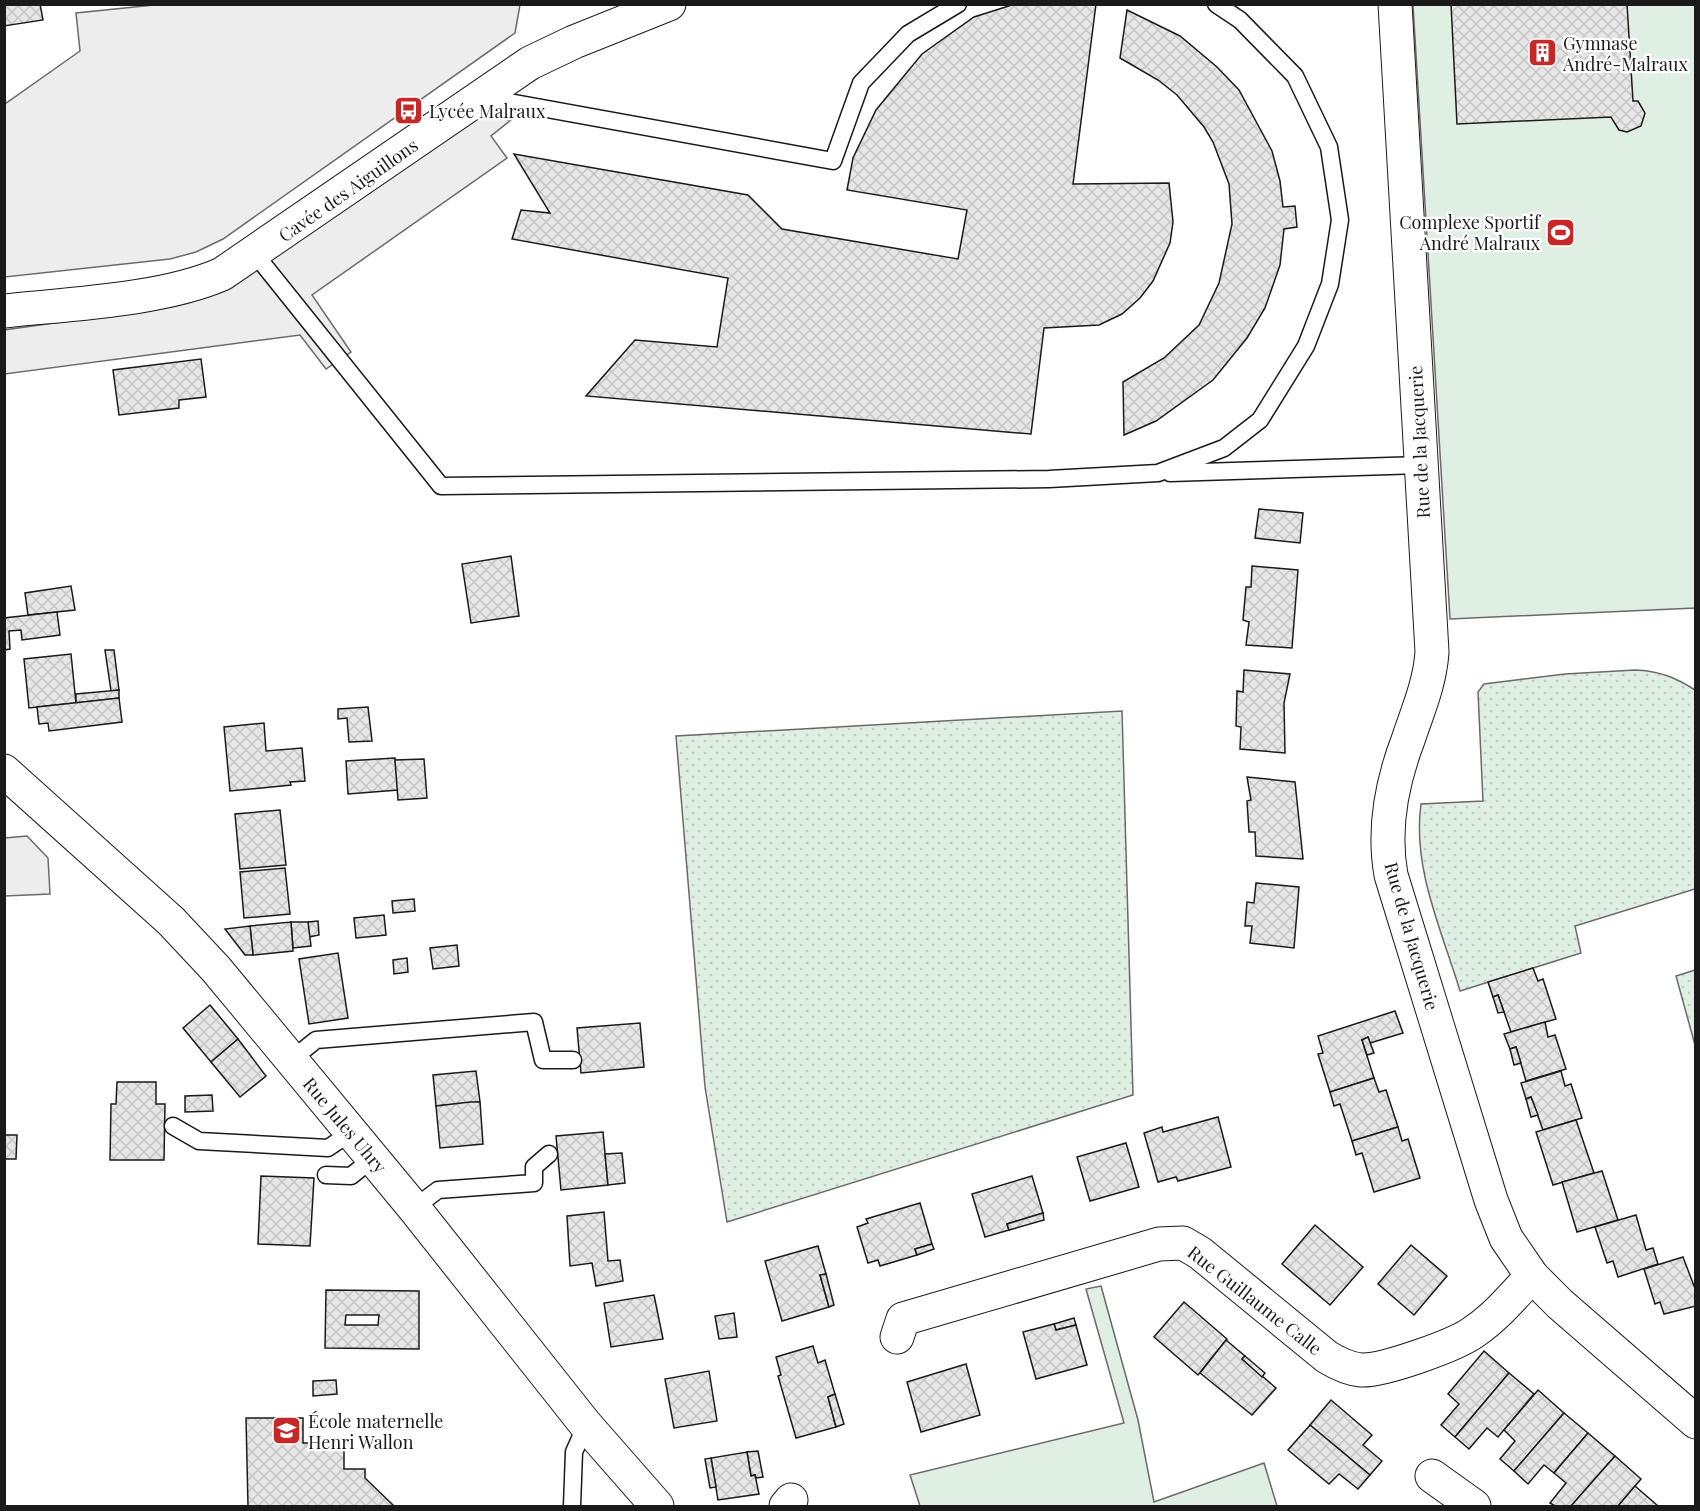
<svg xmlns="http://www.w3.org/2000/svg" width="1700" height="1511" font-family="'Playfair Display',serif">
	<defs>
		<pattern id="grass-dots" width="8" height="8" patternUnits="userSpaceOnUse" patternTransform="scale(1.5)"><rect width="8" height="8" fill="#e0efe3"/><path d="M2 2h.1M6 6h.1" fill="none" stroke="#c0ccc2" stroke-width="1.8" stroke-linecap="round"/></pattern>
		<pattern id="building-cross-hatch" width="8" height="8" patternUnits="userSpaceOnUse" patternTransform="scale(1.5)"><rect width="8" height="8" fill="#e6e6e6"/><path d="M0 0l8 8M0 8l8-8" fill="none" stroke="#c5c5c5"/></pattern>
	</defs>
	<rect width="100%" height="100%" fill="#fff"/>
	<g fill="url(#grass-dots)" stroke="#6a6a6a" stroke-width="1.5">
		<path d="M1635 670C1659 671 1675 677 1695 690V889L1575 926 1581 953 1460 991C1442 931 1412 868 1421 804L1483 801 1478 692 1484 684 1565 674Z"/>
		<polygon points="1122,711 1133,1095 727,1222 705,1087 676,736"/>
		<polygon points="1695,970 1696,970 1695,1045 1676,976"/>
	</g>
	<g fill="#e0efe3" stroke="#6a6a6a" stroke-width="1.5">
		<polygon points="1413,5 1695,5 1695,608 1450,619"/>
		<polygon points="1101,1286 1138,1420 1154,1502 1264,1463 1277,1506 920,1506 910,1475 1124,1423 1086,1289"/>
	</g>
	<g fill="#ededed" stroke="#6a6a6a" stroke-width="1.5">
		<polygon points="164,4 520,4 520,5 515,33 223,239 196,252 170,259 5,277 5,104 80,51 76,13"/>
		<polygon points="480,116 511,120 491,136 507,158 312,295 351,352 326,369 300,335 5,374 4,330 176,306 227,290"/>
		<polygon points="27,836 48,858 50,894 5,896 5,838"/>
	</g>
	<g fill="url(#building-cross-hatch)" stroke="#1a1a1a" stroke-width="1.5" fill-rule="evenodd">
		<polygon points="4,4 40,4 43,20 4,26"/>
		<polygon points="1015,4 1096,4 1073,184 1169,183 1173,222 1170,243 1153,281 1140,298 1122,314 1099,325 1044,328 1031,434 586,396 635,340 717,347 728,278 512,239 521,210 550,213 514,154 748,195 782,229 958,259 967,210 847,190 853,158 876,110 922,54 974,17"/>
		<polygon points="1451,4 1627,4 1633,101 1638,101 1645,113 1641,126 1627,132 1619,130 1611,117 1457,124"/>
		<polygon points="1127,10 1180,36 1217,67 1239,90 1272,151 1280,181 1283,207 1295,206 1297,227 1284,229 1280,265 1265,308 1247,338 1213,380 1156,421 1124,435 1123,382 1164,358 1199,325 1219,283 1232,224 1229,184 1213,142 1204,127 1177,95 1158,80 1120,58"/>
		<polygon points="201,359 206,397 179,400 179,408 119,415 113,370"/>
		<polygon points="1259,509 1303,513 1300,543 1255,538"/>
		<polygon points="511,556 519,616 471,623 462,564"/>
		<polygon points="1252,566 1298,570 1292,648 1246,645 1249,622 1243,620 1246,587 1251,587"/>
		<polygon points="71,586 75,610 28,615 25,593"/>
		<polygon points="57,612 60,635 22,640 21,630 9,631 10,649 4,650 4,618"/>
		<polygon points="105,650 114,650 119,690 111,691"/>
		<polygon points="71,654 76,703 29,708 24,659"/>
		<polygon points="1244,670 1290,674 1284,703 1285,753 1240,749 1241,727 1236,726 1237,691 1243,692"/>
		<polygon points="119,690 119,698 76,703 76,694"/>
		<polygon points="119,698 122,722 49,731 48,723 39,724 37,707"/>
		<polygon points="368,707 372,741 349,742 347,718 338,719 338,709"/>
		<polygon points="264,723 266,751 302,748 305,781 290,782 291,785 230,791 224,727"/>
		<polygon points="395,758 398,790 348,794 346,761"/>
		<polygon points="424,759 427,798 398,800 395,760"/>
		<polygon points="1247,777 1295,782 1303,859 1256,856 1255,832 1249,832 1247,801 1251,800"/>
		<polygon points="280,810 286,865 240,869 235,814"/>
		<polygon points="285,868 290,914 244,918 240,872"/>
		<polygon points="1256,883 1299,887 1294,948 1250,943 1252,926 1245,926 1247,902 1254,903"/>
		<polygon points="414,899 415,911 393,913 392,901"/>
		<polygon points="384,915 386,935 356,938 354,918"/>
		<polygon points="318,921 319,935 309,937 308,922"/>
		<polygon points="291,922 308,922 311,946 293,948"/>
		<polygon points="291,922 293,951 253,955 250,926"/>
		<polygon points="250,926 253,955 245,955 225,929"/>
		<polygon points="457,945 459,966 433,969 430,948"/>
		<polygon points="338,953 348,1018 309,1024 299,959"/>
		<polygon points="407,958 408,972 394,974 393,960"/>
		<polygon points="1533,968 1538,981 1543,979 1556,1019 1511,1032 1498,995 1493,997 1488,982"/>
		<polygon points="1498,995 1504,1012 1498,1013 1493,997"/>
		<polygon points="210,1005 238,1039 211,1062 183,1028"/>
		<polygon points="1395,1011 1403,1033 1370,1043 1368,1037 1362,1040 1374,1078 1330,1092 1318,1054 1323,1053 1318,1036"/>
		<polygon points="1545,1022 1548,1037 1555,1035 1566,1069 1526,1081 1516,1047 1510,1049 1504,1034"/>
		<polygon points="640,1023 644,1067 581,1073 577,1028"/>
		<polygon points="1368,1037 1374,1053 1367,1055 1362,1040"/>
		<polygon points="238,1039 266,1076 240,1097 211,1062"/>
		<polygon points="1516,1047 1521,1063 1514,1065 1510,1049"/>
		<polygon points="476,1071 480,1102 436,1106 433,1075"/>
		<polygon points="1561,1071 1565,1086 1571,1084 1582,1118 1543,1130 1531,1097 1526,1099 1521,1083"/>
		<polygon points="1374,1078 1379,1092 1386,1090 1398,1127 1352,1141 1340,1104 1334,1106 1330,1092"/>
		<polygon points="117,1082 156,1082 156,1104 165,1104 164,1160 110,1160 111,1104 116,1104"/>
		<polygon points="212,1095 213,1111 185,1112 185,1096"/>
		<polygon points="1531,1097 1538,1115 1531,1117 1526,1099"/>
		<polygon points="470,1102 480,1102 483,1144 440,1148 436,1106"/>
		<polygon points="1218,1117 1231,1167 1178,1181 1176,1177 1158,1182 1144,1133 1162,1127 1163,1132"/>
		<polygon points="1576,1120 1594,1173 1553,1185 1536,1132"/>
		<polygon points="1398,1127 1402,1141 1408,1139 1420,1178 1374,1192 1362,1153 1356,1155 1352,1141"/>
		<polygon points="603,1132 608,1185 561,1190 556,1136"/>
		<polygon points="4,1135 17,1135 16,1159 4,1159"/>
		<polygon points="1126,1143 1139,1187 1090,1201 1077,1157"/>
		<polygon points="622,1153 625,1183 608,1185 605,1154"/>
		<polygon points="1602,1171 1618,1220 1577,1232 1562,1182"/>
		<polygon points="261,1176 314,1178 310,1246 258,1244"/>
		<polygon points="1032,1176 1043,1213 1007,1224 1009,1230 985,1237 972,1194"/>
		<polygon points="920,1203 932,1244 915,1249 917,1255 880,1266 878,1260 868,1263 857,1227 868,1223 866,1219"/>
		<polygon points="604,1212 608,1261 620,1260 623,1281 596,1286 592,1263 570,1266 567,1216"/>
		<polygon points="1043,1213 1044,1220 1009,1230 1007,1224"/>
		<polygon points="1636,1215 1646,1250 1653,1248 1658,1264 1618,1277 1613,1261 1607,1263 1595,1227"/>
		<polygon points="1315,1225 1363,1267 1330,1305 1282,1264"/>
		<polygon points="932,1244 934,1249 917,1255 915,1249"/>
		<polygon points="1411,1245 1447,1276 1414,1315 1378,1284"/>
		<polygon points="818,1246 826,1274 820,1275 829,1307 782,1321 765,1261"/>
		<polygon points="1683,1257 1696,1291 1696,1306 1664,1314 1660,1302 1655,1304 1644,1269"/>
		<polygon points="826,1274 834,1305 829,1307 820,1275"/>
		<path d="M326 1290 419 1291V1349L325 1348ZM346 1315H379L378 1325H345Z"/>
		<polygon points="654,1295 663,1339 611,1347 604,1303"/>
		<polygon points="1184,1302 1227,1339 1198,1375 1154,1337"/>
		<polygon points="734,1313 737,1337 719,1339 715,1316"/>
		<polygon points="1074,1318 1076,1325 1056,1330 1054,1324"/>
		<polygon points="1054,1324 1056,1330 1076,1325 1087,1365 1036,1379 1023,1332"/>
		<polygon points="1226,1340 1245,1356 1242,1359 1276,1388 1252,1415 1200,1373"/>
		<polygon points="813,1346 818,1363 825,1360 835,1394 828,1397 836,1427 796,1438 778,1376 781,1375 776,1357"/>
		<polygon points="1484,1351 1509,1373 1455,1437 1441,1425 1459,1404 1448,1394"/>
		<polygon points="1245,1356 1265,1373 1262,1377 1242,1359"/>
		<polygon points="966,1364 980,1415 921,1432 907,1382"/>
		<polygon points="709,1371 717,1421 674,1428 665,1379"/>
		<polygon points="1509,1373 1534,1394 1498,1437 1487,1428 1469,1449 1455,1437"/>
		<polygon points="336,1380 337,1394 313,1396 313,1381"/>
		<polygon points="1538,1390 1564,1413 1514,1471 1500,1459 1515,1441 1504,1430"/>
		<polygon points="835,1394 844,1424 836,1427 828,1397"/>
		<polygon points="1331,1400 1372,1435 1363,1445 1382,1461 1370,1475 1310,1425"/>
		<polygon points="1564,1413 1588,1433 1554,1473 1544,1465 1528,1484 1514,1471"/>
		<polygon points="246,1418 303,1418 303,1443 344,1443 344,1469 365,1469 365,1478 394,1506 248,1506"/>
		<polygon points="1310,1425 1370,1475 1358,1489 1339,1474 1329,1484 1288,1450"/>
		<polygon points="1588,1433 1615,1456 1571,1506 1555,1506 1550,1503 1566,1483 1554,1473"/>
		<polygon points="758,1451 763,1477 756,1478 755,1475 751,1476 747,1452"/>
		<polygon points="747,1452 751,1476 755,1475 759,1494 718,1500 711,1458"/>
		<polygon points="1615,1456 1641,1479 1618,1506 1571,1506"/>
		<polygon points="711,1458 716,1487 710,1488 705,1459"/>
		<polygon points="1635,1486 1658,1506 1618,1506"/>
	</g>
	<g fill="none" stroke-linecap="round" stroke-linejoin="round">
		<defs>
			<g id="lane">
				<polyline points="481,97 833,161 861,83 908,34 958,4"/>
				<polyline points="255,254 441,486 1049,479 1158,473 1224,448 1260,420 1306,346 1330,284 1340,220 1329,147 1295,76 1240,20 1216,4"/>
				<polyline points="1170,473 1421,465"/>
				<polyline points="291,1060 316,1040 534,1022 543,1060 573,1060"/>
				<polyline points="173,1126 199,1141 328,1148 350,1133"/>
				<polyline points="326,1175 351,1176 372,1159"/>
				<polyline points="414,1208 438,1190 534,1183 534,1167 549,1154"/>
				<polyline points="572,1506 574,1452 586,1425"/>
			</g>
			<g id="street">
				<path d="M1395 4 1432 652C1430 683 1418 710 1408 740 1392 782 1383 830 1391 875L1491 1200 1506 1238 1532 1276 1560 1304 1696 1422"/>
				<path d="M4 311C70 304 163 300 222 274L530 63 574 42 669 4"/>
				<polyline points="4,771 171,921 216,969 414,1208 586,1425 657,1506"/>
				<path d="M897 1337 903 1319 1159 1244 1183 1243 1200 1253 1327 1357C1337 1363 1348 1369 1361 1370 1383 1371 1457 1345 1475 1331 1497 1316 1514 1295 1532 1276"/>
				<polyline points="1432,1476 1474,1506"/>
				<polyline points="786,1506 791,1500"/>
			</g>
		</defs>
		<use href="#lane" stroke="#1a1a1a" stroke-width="19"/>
		<use href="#street" stroke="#1a1a1a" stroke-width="35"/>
		<use href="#lane" stroke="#fff" stroke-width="16"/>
		<use href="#street" stroke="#fff" stroke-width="33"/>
	</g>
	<defs>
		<symbol id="building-square" viewBox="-11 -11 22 22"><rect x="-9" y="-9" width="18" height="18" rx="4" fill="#c62828" stroke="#fff"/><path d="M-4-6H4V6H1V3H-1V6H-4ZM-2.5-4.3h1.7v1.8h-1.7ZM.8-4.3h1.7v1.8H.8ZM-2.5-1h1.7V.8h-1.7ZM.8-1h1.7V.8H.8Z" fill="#fff"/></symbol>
		<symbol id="bus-square" viewBox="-11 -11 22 22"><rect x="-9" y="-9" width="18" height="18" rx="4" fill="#c62828" stroke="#fff"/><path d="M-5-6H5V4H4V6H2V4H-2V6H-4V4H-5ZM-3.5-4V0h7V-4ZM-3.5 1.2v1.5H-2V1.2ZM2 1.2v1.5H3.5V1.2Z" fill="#fff"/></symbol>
		<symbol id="stadium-square" viewBox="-11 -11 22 22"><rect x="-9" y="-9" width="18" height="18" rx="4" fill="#c62828" stroke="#fff"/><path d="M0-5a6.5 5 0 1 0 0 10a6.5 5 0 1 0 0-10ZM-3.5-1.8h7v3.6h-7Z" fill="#fff"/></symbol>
		<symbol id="school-square" viewBox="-11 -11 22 22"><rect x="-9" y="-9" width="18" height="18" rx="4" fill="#c62828" stroke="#fff"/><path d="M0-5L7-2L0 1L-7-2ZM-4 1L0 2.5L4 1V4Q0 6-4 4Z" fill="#fff"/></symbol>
	</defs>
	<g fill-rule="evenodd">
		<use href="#building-square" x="1526" y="36" width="33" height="33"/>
		<use href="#bus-square" x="392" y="94" width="33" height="33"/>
		<use href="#stadium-square" x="1544" y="216" width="33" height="33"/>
		<use href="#school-square" x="270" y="1414" width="33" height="33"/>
	</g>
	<g text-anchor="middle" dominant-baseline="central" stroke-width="4.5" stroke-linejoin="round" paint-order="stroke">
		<g font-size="18" fill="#1a1a1a" stroke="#fff" text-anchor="start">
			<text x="1563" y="43">Gymnase<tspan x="1563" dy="21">André-Malraux</tspan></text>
			<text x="429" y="111">Lycée Malraux</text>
			<text x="1540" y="222" text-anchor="end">Complexe Sportif<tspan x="1540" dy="21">André Malraux</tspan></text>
			<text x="308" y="1421">École maternelle<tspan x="308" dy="21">Henri Wallon</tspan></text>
		</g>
		<g font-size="18" fill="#1a1a1a" stroke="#fff">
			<text transform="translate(348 190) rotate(-35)">Cavée des Aiguillons</text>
			<text transform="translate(1419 442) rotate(-93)">Rue de la Jacquerie</text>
			<text transform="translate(1412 936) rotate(74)">Rue de la Jacquerie</text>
			<text transform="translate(345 1125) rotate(50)">Rue Jules Uhry</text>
			<text transform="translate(1255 1300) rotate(38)">Rue Guillaume Calle</text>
		</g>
	</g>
	<rect width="1700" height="1511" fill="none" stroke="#1a1a1a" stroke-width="12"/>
</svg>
